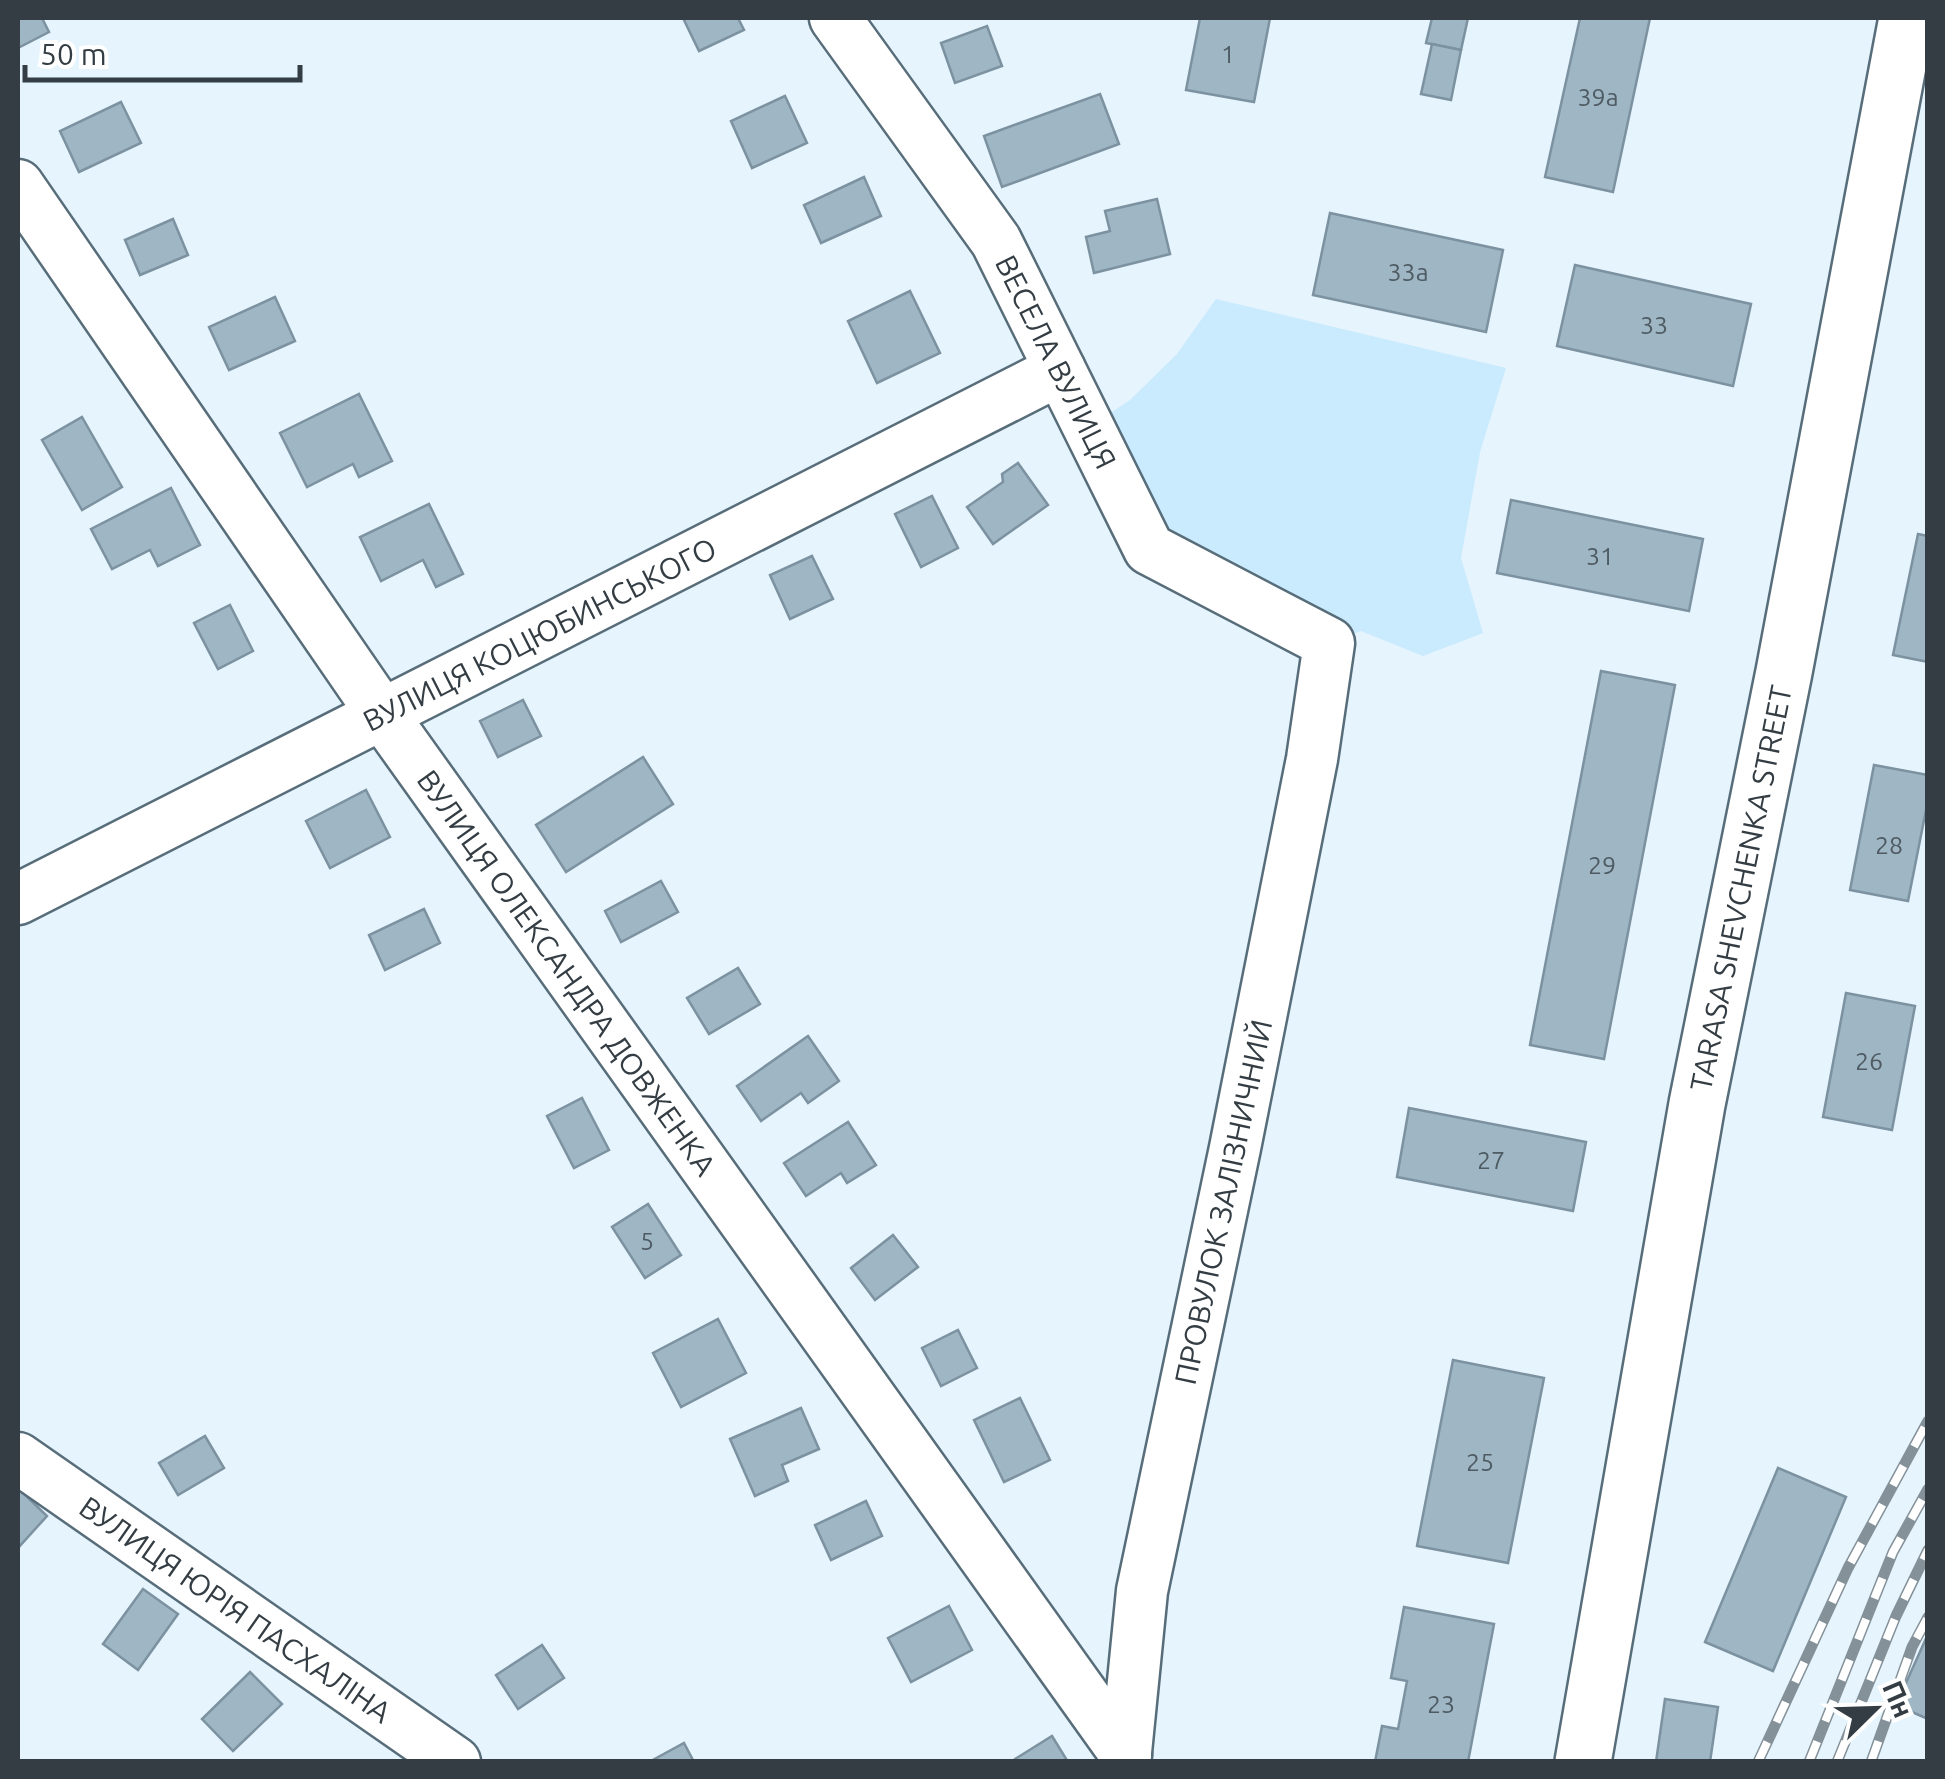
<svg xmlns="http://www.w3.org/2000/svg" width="1945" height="1779" font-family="Ubuntu,sans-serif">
	<rect width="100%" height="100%" fill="#e5f4fd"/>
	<polygon fill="#caeafe" points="1216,299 1506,368 1480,452 1461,558 1483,633 1423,656 1361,631 1329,643 1149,549 1088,428 1130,400 1177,354"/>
	<g fill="#9fb6c4" stroke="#7c92a0" stroke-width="2.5">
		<polygon points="18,18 42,18 49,32 18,48"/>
		<polygon points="683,18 738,18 744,30 699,51"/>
		<polygon points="1200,18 1270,18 1254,102 1186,90"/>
		<polygon points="1432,18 1468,18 1461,50 1426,43"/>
		<polygon points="1580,18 1650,18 1613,192 1545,177"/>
		<polygon points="987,26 1002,66 955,83 941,43"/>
		<polygon points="1432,44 1461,50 1451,100 1421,94"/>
		<polygon points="1100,94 1119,144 1002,187 984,136"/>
		<polygon points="785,96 807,143 752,168 731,121"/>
		<polygon points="121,102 141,143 79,172 60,131"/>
		<polygon points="864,177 881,216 821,243 804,205"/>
		<polygon points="1157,199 1170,254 1094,273 1086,237 1110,231 1105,211"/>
		<polygon points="1330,213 1503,250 1486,332 1313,295"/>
		<polygon points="173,219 188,255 140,275 125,240"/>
		<polygon points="1575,265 1751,304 1733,386 1557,346"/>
		<polygon points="910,291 940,353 877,383 848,321"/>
		<polygon points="275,297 295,341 229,370 209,327"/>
		<polygon points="359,394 392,461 359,477 353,464 307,487 280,433"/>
		<polygon points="82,417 122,487 82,510 42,440"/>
		<polygon points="1018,463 1048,505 993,544 967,507 1003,482 1002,474"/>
		<polygon points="171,488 200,545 158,566 150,550 112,569 91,529"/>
		<polygon points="932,496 958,548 921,567 895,514"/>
		<polygon points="1511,500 1703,539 1689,611 1497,573"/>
		<polygon points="429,504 463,574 436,587 423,560 381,581 360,537"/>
		<polygon points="1918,534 1928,536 1928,662 1893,655"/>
		<polygon points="812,556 833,599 790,619 770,575"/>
		<polygon points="230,605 253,651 218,669 194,623"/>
		<polygon points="1601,671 1675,685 1604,1059 1530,1045"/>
		<polygon points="523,700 541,736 498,757 480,721"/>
		<polygon points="643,757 673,804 566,872 536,825"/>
		<polygon points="1874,765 1928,775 1928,800 1908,901 1850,890"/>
		<polygon points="366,790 390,837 330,868 306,821"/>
		<polygon points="661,881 678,912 621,942 605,911"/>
		<polygon points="424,909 440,943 385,970 369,935"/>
		<polygon points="738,968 760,1004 709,1034 687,998"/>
		<polygon points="1846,993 1915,1006 1892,1130 1823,1117"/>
		<polygon points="808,1036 839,1081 808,1103 801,1093 761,1121 737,1086"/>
		<polygon points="582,1098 609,1150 574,1168 547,1116"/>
		<polygon points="1409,1108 1586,1142 1573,1211 1397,1177"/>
		<polygon points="848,1122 876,1165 847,1183 841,1173 806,1196 784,1163"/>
		<polygon points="648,1204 681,1255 645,1278 612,1227"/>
		<polygon points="893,1235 918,1267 875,1300 851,1268"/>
		<polygon points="718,1319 746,1373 681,1407 653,1353"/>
		<polygon points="958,1330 977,1368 941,1386 922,1348"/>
		<polygon points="1453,1360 1544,1378 1508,1563 1417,1546"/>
		<polygon points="1020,1398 1050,1460 1004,1482 974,1420"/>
		<polygon points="801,1408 819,1449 782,1465 788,1481 755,1496 730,1439"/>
		<polygon points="205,1436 224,1468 178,1495 159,1463"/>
		<polygon points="1778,1468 1846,1497 1773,1671 1705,1642"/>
		<polygon points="18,1488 47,1516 18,1548"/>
		<polygon points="866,1501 882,1536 831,1560 815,1525"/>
		<polygon points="143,1589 178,1614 138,1670 103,1644"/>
		<polygon points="949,1606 972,1650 911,1682 888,1638"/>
		<polygon points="1404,1607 1494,1624 1468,1762 1375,1762 1382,1726 1398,1729 1407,1681 1391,1678"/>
		<polygon points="1928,1634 1928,1719 1896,1705"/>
		<polygon points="542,1645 564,1678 518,1709 496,1675"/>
		<polygon points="250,1672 282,1704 233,1751 202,1719"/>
		<polygon points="1665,1699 1718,1707 1710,1762 1656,1762"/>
		<polygon points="1052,1736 1068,1762 1016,1762 1015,1759"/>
		<polygon points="684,1743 694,1762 649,1762"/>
	</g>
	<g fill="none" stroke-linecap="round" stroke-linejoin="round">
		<defs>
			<g id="minor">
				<path id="s1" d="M835 18 996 241 1149 549 1329 643 1312 759 1235 1148 1142 1591 1125 1762"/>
				<path id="s2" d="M18 185 382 714 1126 1755"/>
				<path id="s3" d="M18 899 1060 370"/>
				<path id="s4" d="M18 1458 455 1762"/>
			</g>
			<g id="major">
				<path id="s5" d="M1583 1762 1697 1104 1784 672 1907 18"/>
			</g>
		</defs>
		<use href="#minor" stroke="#586d7a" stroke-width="55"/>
		<use href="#major" stroke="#586d7a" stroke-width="60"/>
		<use href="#minor" stroke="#fff" stroke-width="50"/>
		<use href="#major" stroke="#fff" stroke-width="55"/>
		<defs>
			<g id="rail">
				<polyline points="1758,1762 1848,1568 1928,1421"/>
				<polyline points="1809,1762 1893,1552 1928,1489"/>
				<polyline points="1837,1762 1896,1616 1928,1550"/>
				<polyline points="1871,1762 1912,1647 1928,1617"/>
			</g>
		</defs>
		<use href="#rail" stroke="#859199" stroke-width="11"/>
		<use href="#rail" stroke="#fff" stroke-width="8" stroke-dasharray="22" stroke-linecap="butt"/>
	</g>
	<g text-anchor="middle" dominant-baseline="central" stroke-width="8" stroke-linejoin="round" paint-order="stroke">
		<g font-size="25" fill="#4e5b63">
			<text x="1228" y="54">1</text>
			<text x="1598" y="97">39а</text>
			<text x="1408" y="272">33а</text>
			<text x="1654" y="325">33</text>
			<text x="1600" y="556">31</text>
			<text x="1889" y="845">28</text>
			<text x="1602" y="865">29</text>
			<text x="1869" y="1061">26</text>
			<text x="1491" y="1160">27</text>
			<text x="647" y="1241">5</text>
			<text x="1480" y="1462">25</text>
			<text x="1441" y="1704">23</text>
		</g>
		<g font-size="30" fill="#333d43" stroke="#fff">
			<text stroke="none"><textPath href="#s1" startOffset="410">ВЕСЕЛА ВУЛИЦЯ</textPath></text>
			<text stroke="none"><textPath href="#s3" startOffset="585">ВУЛИЦЯ КОЦЮБИНСЬКОГО</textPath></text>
			<text stroke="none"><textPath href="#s5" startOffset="888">TARASA SHEVCHENKA STREET</textPath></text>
			<text stroke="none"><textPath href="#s2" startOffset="960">ВУЛИЦЯ ОЛЕКСАНДРА ДОВЖЕНКА</textPath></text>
			<text transform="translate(1223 1202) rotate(-78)">ПРОВУЛОК ЗАЛІЗНИЧНИЙ</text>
			<text stroke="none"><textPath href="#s4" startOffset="265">ВУЛИЦЯ ЮРІЯ ПАСХАЛІНА</textPath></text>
		</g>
	</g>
	<rect width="1945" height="1779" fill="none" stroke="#333d43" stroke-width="40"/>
	<g transform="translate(1875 1709) rotate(67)" stroke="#ffffff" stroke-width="8" paint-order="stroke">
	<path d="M0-8L18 38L0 25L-18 38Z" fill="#333d43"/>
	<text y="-15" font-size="28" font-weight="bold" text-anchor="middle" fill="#333d43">Пн</text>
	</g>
	<path d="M25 65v15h275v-15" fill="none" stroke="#333d43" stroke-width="5"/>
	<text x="40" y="65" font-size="30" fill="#333d43" stroke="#ffffff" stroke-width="8" paint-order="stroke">50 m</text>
</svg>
